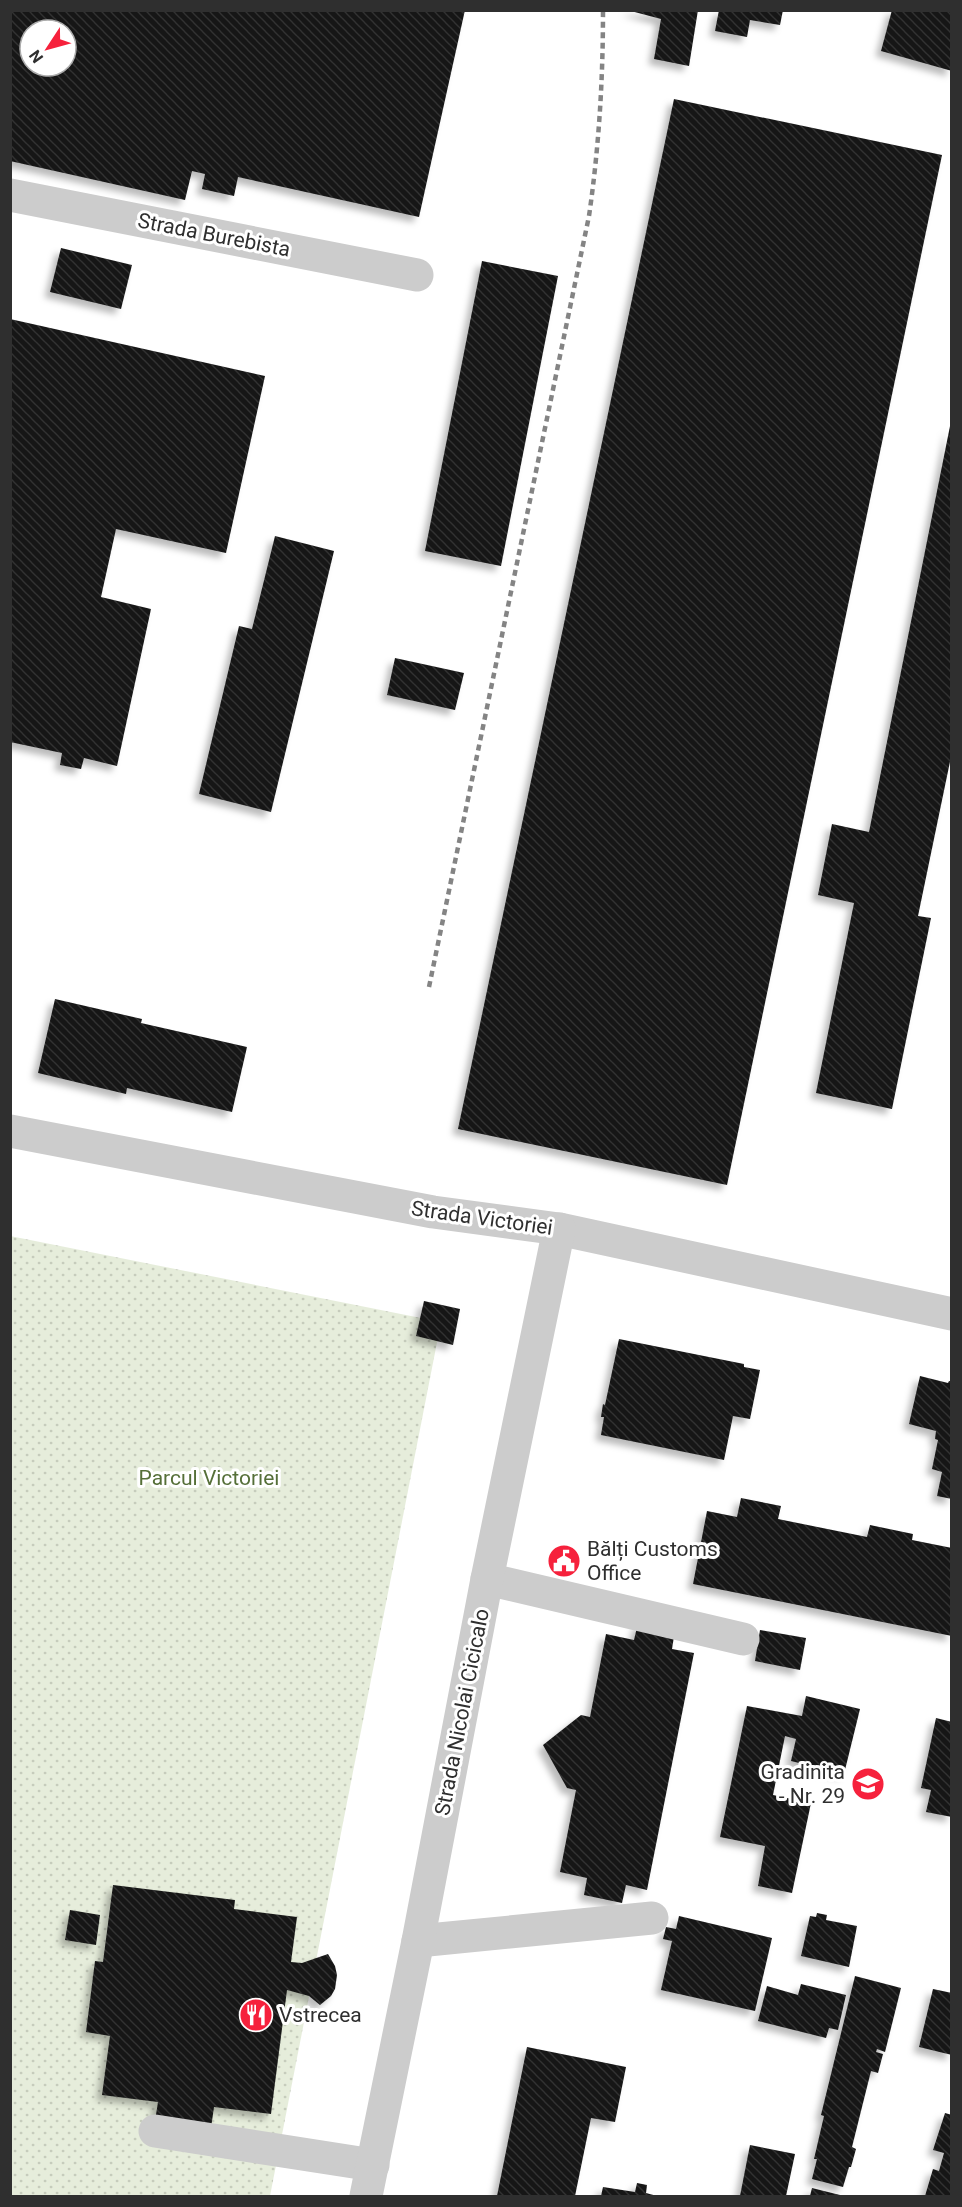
<svg xmlns="http://www.w3.org/2000/svg" width="962" height="2207" font-family="Roboto,sans-serif">
	<defs>
		<pattern id="grass-dots" width="8" height="8" patternUnits="userSpaceOnUse" patternTransform="scale(1.5)"><rect width="8" height="8" fill="#e6eddb"/><path d="M2 2h.1M6 6h.1" fill="none" stroke="#c6ccbc" stroke-width="1.8" stroke-linecap="round"/></pattern>
		<pattern id="building-back-hatch" width="6" height="6" patternUnits="userSpaceOnUse" patternTransform="scale(1.5)"><rect width="6" height="6" fill="#161616"/><path d="M-1 5l2 2M0 0l6 6M5-1l2 2" fill="none" stroke="#303030"/></pattern>
		<filter id="shadow"><feDropShadow dx="-5.5" dy="5.5" stdDeviation="3" flood-color="#0004"/></filter>
	</defs>
	<rect width="100%" height="100%" fill="#fff"/>
	<polygon fill="url(#grass-dots)" points="10,1236 441,1322 270,2196 11,2196"/>
	<g fill="url(#building-back-hatch)" fill-rule="evenodd" filter="url(#shadow)">
		<path d="M10 10H465L419 217 238 177 234 196 202 189 205 174 192 171 185 200 10 161ZM30 30H66V66H30Z"/>
		<polygon points="627,10 698,10 689,66 654,59 661,19"/>
		<polygon points="719,10 783,10 780,25 750,20 747,37 715,31"/>
		<polygon points="892,10 952,10 952,71 881,51"/>
		<polygon points="674,99 942,155 727,1185 458,1129"/>
		<polygon points="61,248 132,265 121,309 50,292"/>
		<polygon points="482,261 558,276 501,566 425,551"/>
		<polygon points="10,319 265,376 226,553 116,529 101,597 151,609 117,766 84,758 81,769 60,765 62,753 10,742"/>
		<polygon points="950,426 952,752 918,916 931,918 892,1109 816,1093 854,903 818,895 832,824 869,832"/>
		<polygon points="275,536 334,551 271,812 199,794 239,626 252,629"/>
		<polygon points="395,658 464,673 455,710 387,695"/>
		<polygon points="55,999 142,1019 141,1023 247,1047 232,1112 127,1088 126,1094 38,1073"/>
		<polygon points="424,1301 460,1309 453,1345 416,1336"/>
		<polygon points="619,1339 744,1364 744,1367 760,1370 750,1419 733,1416 724,1460 601,1435 604,1417 601,1417 603,1404 605,1405"/>
		<polygon points="920,1376 948,1383 949,1381 952,1381 952,1499 937,1496 942,1472 932,1469 938,1440 935,1439 936,1431 909,1424"/>
		<polygon points="741,1498 781,1506 778,1519 867,1537 870,1525 913,1534 912,1540 952,1548 952,1636 693,1584 707,1511 737,1517"/>
		<polygon points="638,1623 675,1630 672,1649 694,1653 647,1890 626,1885 622,1903 584,1895 587,1878 560,1872 576,1790 567,1788 543,1745 581,1715 590,1717 606,1634 634,1640"/>
		<polygon points="760,1630 806,1638 800,1670 755,1661"/>
		<polygon points="806,1696 860,1709 844,1774 791,1761 796,1739 785,1736 773,1795 811,1803 792,1893 758,1886 765,1846 720,1837 747,1706 802,1716"/>
		<polygon points="936,1718 952,1722 952,1817 926,1812 931,1790 921,1788"/>
		<polygon points="113,1885 235,1900 234,1909 297,1917 291,1962 302,1963 328,1954 335,1966 337,1975 335,1989 331,1996 320,2005 309,1996 287,1990 271,2114 214,2107 211,2128 155,2121 158,2102 102,2095 110,2036 86,2032 95,1961 103,1962"/>
		<polygon points="70,1910 100,1915 96,1945 65,1940"/>
		<polygon points="817,1913 827,1915 826,1920 857,1926 849,1967 801,1956 810,1916 816,1917"/>
		<polygon points="679,1916 772,1938 755,2011 661,1990 672,1941 663,1939 666,1927 676,1929"/>
		<polygon points="855,1976 901,1988 885,2052 877,2049 876,2052 883,2054 878,2073 871,2071 852,2147 856,2149 851,2167 849,2167 843,2187 812,2179 817,2159 814,2159 824,2116 821,2115"/>
		<polygon points="801,1984 846,1995 838,2030 829,2028 826,2038 758,2021 767,1986 798,1995"/>
		<polygon points="933,1989 952,1993 952,2055 919,2047"/>
		<polygon points="527,2047 626,2067 615,2122 591,2118 575,2196 497,2196"/>
		<polygon points="945,2113 952,2115 952,2196 925,2196 933,2169 939,2171 944,2153 933,2150"/>
		<polygon points="750,2145 795,2154 786,2196 740,2196"/>
		<polygon points="637,2183 647,2185 646,2193 657,2196 601,2196 603,2187 635,2192"/>
		<polygon points="812,2188 844,2196 810,2196"/>
	</g>
	<g fill="none" stroke-linecap="round" stroke-linejoin="round">
		<g stroke="#ccc" stroke-width="33">
			<polyline points="10,195 417,275"/>
			<polyline points="10,1131 433,1212 559,1229 952,1314"/>
			<polyline points="487,1579 743,1639"/>
			<polyline points="418,1941 652,1918"/>
			<polyline points="155,2131 373,2165"/>
			<polyline points="366,2196 418,1941 487,1579 559,1229"/>
		</g>
		<path stroke="#848484" stroke-width="4.5" stroke-dasharray="6 4.5" stroke-linecap="butt" d="M429 987 589 216C599 147 603 80 603 10"/>
	</g>
	<defs>
		<symbol id="civic-disc" viewBox="-11 -11 22 22"><circle r="9.5" fill="#f6213c" stroke="#fff"/><path d="M-.6-6.5H3V-4.5H.6V-3L4-1V1h2V6H-6V1h2V-1L-.6-3ZM-1.2 2.5V6h2.4V2.5Z" fill="#fff"/></symbol>
		<symbol id="school-disc" viewBox="-11 -11 22 22"><circle r="9.5" fill="#f6213c" stroke="#fff"/><path d="M0-5L7-2L0 1L-7-2ZM-4 1L0 2.5L4 1V4Q0 6-4 4Z" fill="#fff"/></symbol>
		<symbol id="restaurant-disc" viewBox="-11 -11 22 22"><circle r="9.5" fill="#f6213c" stroke="#fff"/><path d="M-5-6h1v4h1v-4h1v4h1v-4h1v5L-1.5 .5V6h-2V.5L-5-1ZM5-6V6H3V1.5H1.5Q1.5-4 5-6Z" fill="#fff"/></symbol>
	</defs>
	<g fill-rule="evenodd">
		<use href="#civic-disc" x="545" y="1542" width="38" height="38"/>
		<use href="#school-disc" x="849" y="1765" width="38" height="38"/>
		<use href="#restaurant-disc" x="237" y="1996" width="38" height="38"/>
	</g>
	<g text-anchor="middle" dominant-baseline="central" stroke-width="6" stroke-linejoin="round" paint-order="stroke">
		<g font-size="21" fill="#2f2f2f" stroke="#fff">
			<text transform="translate(214 235) rotate(11)">Strada Burebista</text>
			<text transform="translate(482 1218) rotate(8)">Strada Victoriei</text>
			<text transform="translate(462 1712) rotate(-79)">Strada Nicolai Cicicalo</text>
		</g>
		<g font-size="21" fill="#556f38" stroke="#fff">
			<text x="209" y="1478">Parcul Victoriei</text>
		</g>
		<g font-size="21" fill="#2f2f2f" stroke="#fff" text-anchor="start">
			<text x="587" y="1549">Bălți Customs<tspan x="587" dy="24">Office</tspan></text>
			<text x="845" y="1772" text-anchor="end">Gradinita<tspan x="845" dy="24">- Nr. 29</tspan></text>
			<text x="279" y="2015">Vstrecea</text>
		</g>
	</g>
	<rect width="962" height="2207" fill="none" stroke="#2f2f2f" stroke-width="24"/>
	<g transform="translate(48 48) rotate(234)"><circle r="28" fill="#ffffff" stroke="#acacac" stroke-width="1.5"/>
	<path d="M0-4.5L10 22L0 15L-10 22Z" fill="#f6213c"/>
	<text y="-9" font-size="16" font-weight="bold" text-anchor="middle" fill="#2f2f2f">N</text>
	</g>
</svg>
